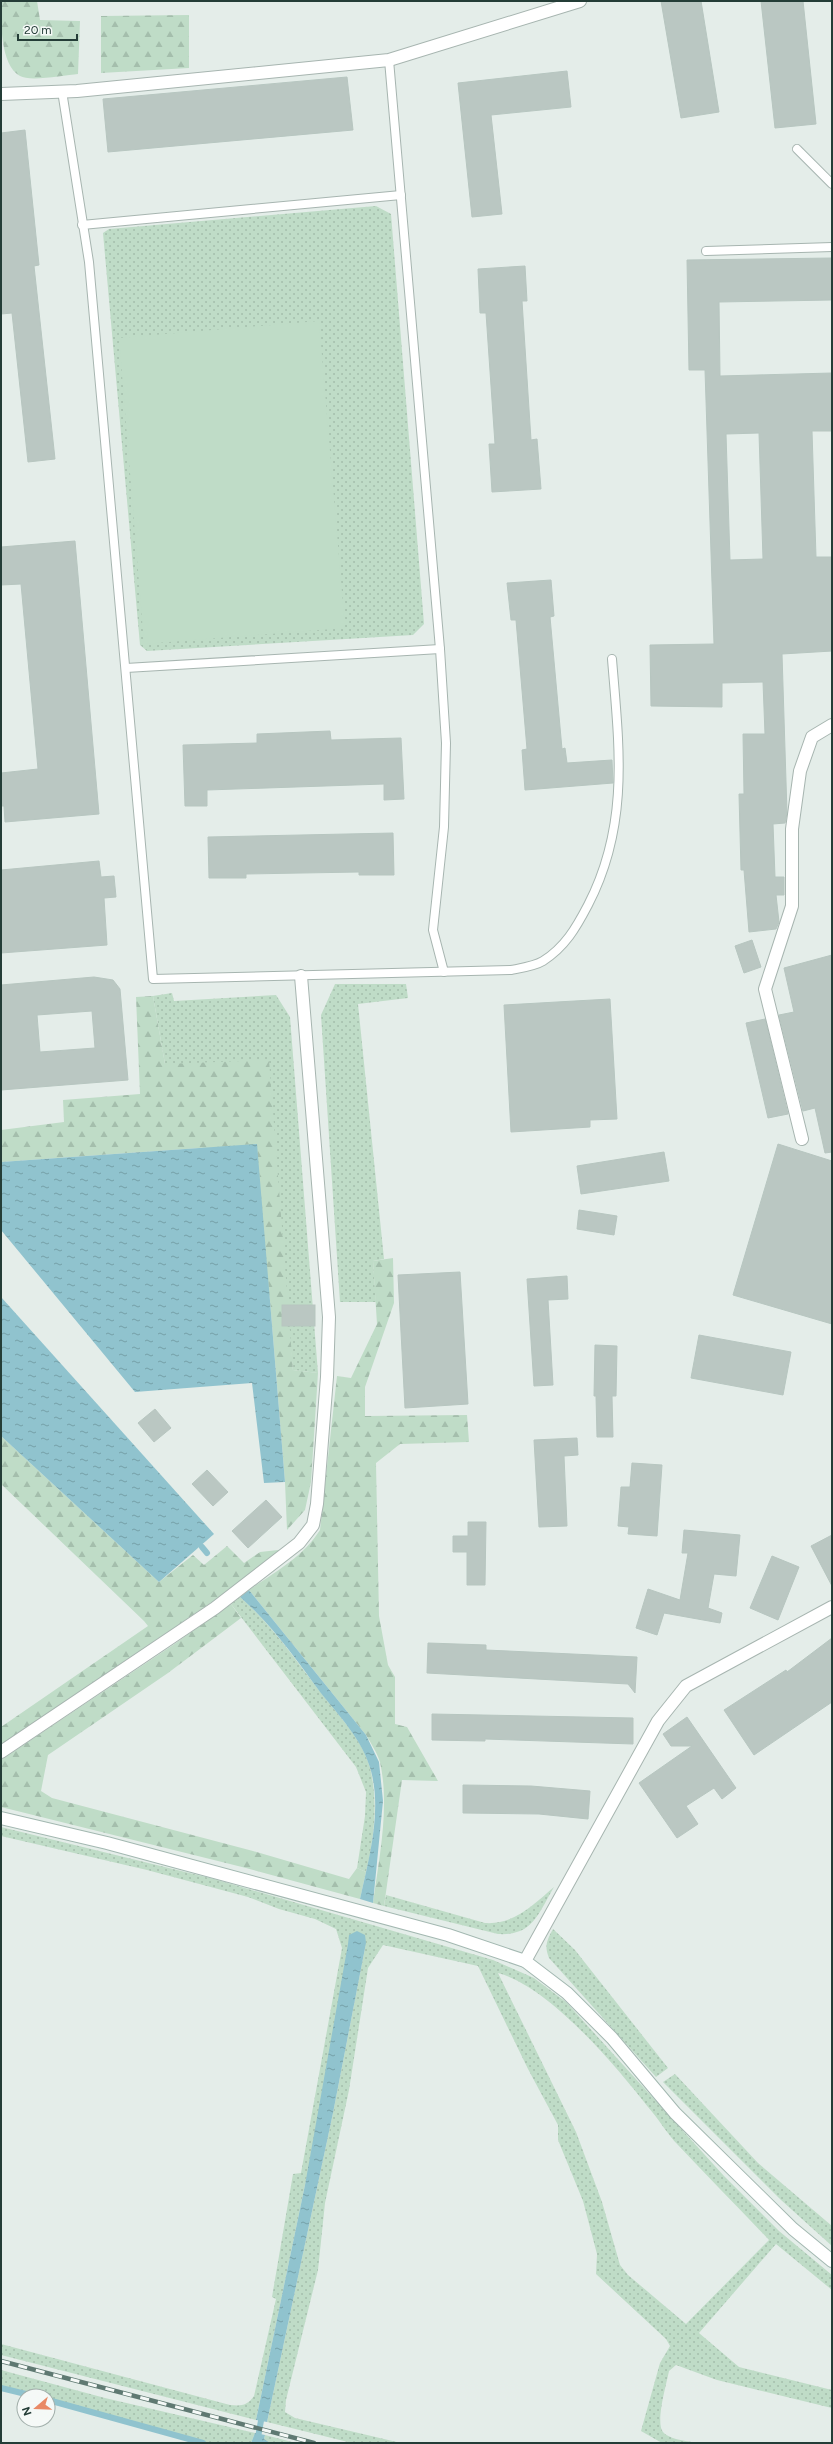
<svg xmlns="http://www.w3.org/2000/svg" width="833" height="2444" font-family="Figtree,sans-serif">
	<defs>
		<pattern id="green-dots" width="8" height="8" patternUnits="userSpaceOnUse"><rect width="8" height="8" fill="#bfdcc7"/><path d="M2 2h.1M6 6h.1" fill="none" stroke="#a4beac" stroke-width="1.8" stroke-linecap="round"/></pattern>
		<pattern id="forest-firs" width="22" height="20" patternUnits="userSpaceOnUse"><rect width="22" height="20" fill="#bfdcc7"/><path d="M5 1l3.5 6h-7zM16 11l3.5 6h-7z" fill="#a4beac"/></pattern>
		<pattern id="water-ripples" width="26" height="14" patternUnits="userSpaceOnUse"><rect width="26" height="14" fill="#90c3ce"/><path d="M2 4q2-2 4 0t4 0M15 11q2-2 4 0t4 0" fill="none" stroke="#75a0a8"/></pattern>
	</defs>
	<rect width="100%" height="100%" fill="#e4ede9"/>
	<g fill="url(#green-dots)" fill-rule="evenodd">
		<polygon points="376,206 391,214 424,624 413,635 147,651 140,645 103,233 109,229"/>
		<polygon points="335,984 406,984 408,998 358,1004 384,1259 373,1261 376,1302 340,1302 321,1015"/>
		<polygon points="172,993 174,1001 276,995 290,1017 318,1373 293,1370 290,1342 165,1064 153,996"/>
		<path d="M240 1597C271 1624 296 1660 321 1693 339 1716 365 1742 371 1772 378 1804 374 1840 366 1872L357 1868 365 1816 366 1792 356 1767 231 1604Z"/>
		<path d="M1 1827 214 1879 493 1960 534 1978 566 2002 724 2176 779 2231 832 2275V2290L776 2244 699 2333 739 2367 832 2390V2408L717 2380 676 2365 669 2371C667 2382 655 2423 663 2432 670 2440 688 2441 698 2443H662L641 2431 660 2363 670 2346 666 2339 596 2274 597 2254 583 2201 558 2140V2125L528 2069 478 1966 383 1945 368 1968 349 2090 325 2203 318 2270 286 2400 285 2412 295 2418 401 2443H352L267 2422 333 2113 366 1943 305 2185 256 2420 1 2355V2344L230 2405C241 2406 247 2406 254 2396L276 2299 272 2297 293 2174 301 2173 342 1948 336 1929 315 1919 279 1909 248 1897 147 1870 1 1836ZM498 1973C550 1987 615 2065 648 2107 659 2119 667 2134 678 2145 708 2177 739 2208 769 2240L686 2324 628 2275 620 2265 602 2202 576 2132Z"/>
		<path d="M554 1887C538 1914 533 1936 498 1934L384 1906 386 1895 485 1923C514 1925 533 1905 554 1887Z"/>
		<path d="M553 1929 575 1950 668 2068 656 2077 549 1958C544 1946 547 1940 553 1929Z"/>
		<polygon points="675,2074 758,2163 832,2226 832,2246 781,2200 663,2082"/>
		<polygon points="1,2370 105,2398 255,2433 251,2443 209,2443 48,2398 48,2396 1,2386"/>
		<polygon points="265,2435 296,2443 270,2443 264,2439"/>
	</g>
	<g fill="url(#forest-firs)">
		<path d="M1 1H37L40 20 80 21 78 74C65 75 30 82 20 76 0 65 1 21 1 1Z"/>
		<polygon points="189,15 189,68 101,73 101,16"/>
		<polygon points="153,996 165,1064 269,1060 293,1370 318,1373 311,1482 305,1510 287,1530 285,1482 257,1144 1,1162 1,1130 64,1122 63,1100 140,1094 136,997"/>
		<path d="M393 1258 394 1303 365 1387V1416L467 1415 469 1442 400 1444 376 1463 379 1616 388 1665 395 1677V1724L407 1727 438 1781 402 1780 384 1906 373 1903C379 1858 390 1807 380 1762 377 1753 371 1743 366 1735L249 1590C275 1572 303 1557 320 1530L337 1376 351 1378 377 1324 373 1261Z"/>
		<polygon points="1,1436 159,1582 193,1555 204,1565 227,1546 244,1563 260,1552 287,1549 237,1585 1,1745 1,1727 148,1626 144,1621 1,1484"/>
		<polygon points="231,1604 241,1618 168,1673 48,1755 41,1791 52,1798 253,1851 349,1879 357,1868 366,1872 360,1899 246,1868 1,1807 1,1760 173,1645"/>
	</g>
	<polygon fill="#bfdcc7" points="319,321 345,628 144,644 119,338"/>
	<g fill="url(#water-ripples)">
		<polygon points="257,1144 285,1482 264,1483 252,1383 135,1392 1,1230 1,1162"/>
		<polygon points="1,1297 214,1534 159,1582 1,1436"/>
		<path d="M249 1590 366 1735 379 1762 383 1801 373 1903 360 1899C369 1858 382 1812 371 1771 363 1740 339 1716 320 1692 296 1659 271 1624 240 1597Z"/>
		<polygon points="357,1931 365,1935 366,1943 333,2113 267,2422 256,2420 305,2185 348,1944 349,1935"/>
		<polygon points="255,2433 265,2435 264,2439 270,2443 251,2443"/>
	</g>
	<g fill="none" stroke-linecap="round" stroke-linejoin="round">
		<g stroke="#90c3ce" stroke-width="6">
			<polyline points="202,1547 207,1553"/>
			<polyline points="1,2388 34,2396"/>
			<polyline points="48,2400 203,2443"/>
			<polyline points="257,2443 262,2415"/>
		</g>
	</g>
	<g fill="#bac7c2" stroke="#b7c6c0" fill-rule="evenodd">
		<polygon points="661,1 701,1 719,112 681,118"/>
		<polygon points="761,1 803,1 816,124 775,128"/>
		<polygon points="567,71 571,107 491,115 502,214 472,217 458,83"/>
		<polygon points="347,77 353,130 108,152 103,99"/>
		<polygon points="25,130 39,265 34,266 55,459 28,462 12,313 1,314 1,133"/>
		<path d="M832 258V300L719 302 720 376 832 373V431H812L816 557H832V651L782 654 787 813 785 823 773 824 775 877H784V895H776L779 922 776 929 749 932 744 870H741L739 794H744L743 734H765L763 682 722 683V707L651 706 650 645 714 644 705 370H689L687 260ZM759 433 763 559 730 560 726 434Z"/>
		<polygon points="525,266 527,301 522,301 531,440 537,439 541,489 492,492 489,444 495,444 486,313 480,313 478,269"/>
		<polygon points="75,541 99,814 5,822 4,806 1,806 1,773 38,769 21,584 1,585 1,547"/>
		<polygon points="551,580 554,616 550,617 562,749 565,748 567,763 612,760 613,783 525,790 522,750 527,749 516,620 511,620 507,583"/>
		<polygon points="330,731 331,740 401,738 404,799 384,800 384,784 207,790 207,806 185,806 183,745 257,743 257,734"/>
		<polygon points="393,833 394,875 359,875 359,872 246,874 246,878 209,878 208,837"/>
		<polygon points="99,861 101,877 114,876 116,897 104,898 107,945 1,953 1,870"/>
		<polygon points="752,940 761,967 744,973 735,946"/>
		<polygon points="832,955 832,1152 825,1153 815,1108 803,1111 779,1015 794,1012 784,968"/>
		<path d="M94 977 113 980 120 989 128 1080 1 1090V985ZM92 1011 95 1048 40 1052 37 1015Z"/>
		<polygon points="610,999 617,1119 590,1120 590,1127 511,1132 504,1005"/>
		<polygon points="765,1019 788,1114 768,1118 746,1023"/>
		<polygon points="778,1144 832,1161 832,1324 733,1295"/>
		<polygon points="664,1152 669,1181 581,1194 577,1166"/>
		<polygon points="579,1210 617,1216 614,1235 577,1229"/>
		<polygon points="460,1272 468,1404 405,1408 398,1275"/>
		<polygon points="567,1276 568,1299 548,1300 553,1385 534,1386 527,1279"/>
		<rect x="282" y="1305" width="33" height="21"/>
		<polygon points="699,1335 791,1352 783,1395 691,1378"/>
		<polygon points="595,1345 617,1346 616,1396 612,1396 613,1437 597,1437 596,1396 594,1396"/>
		<polygon points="155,1409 171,1428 154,1442 138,1423"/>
		<polygon points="577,1438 578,1455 564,1456 567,1526 539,1527 534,1440"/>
		<polygon points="632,1463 662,1465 657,1536 628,1534 629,1527 618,1526 621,1487 630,1487"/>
		<polygon points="207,1470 228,1492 213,1506 192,1484"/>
		<polygon points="266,1500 282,1517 248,1548 232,1531"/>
		<polygon points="468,1522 486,1522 485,1585 467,1585 467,1552 453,1552 453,1536 468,1536"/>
		<polygon points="684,1530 740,1535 736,1576 714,1574 708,1608 722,1613 720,1623 664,1613 657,1635 636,1628 648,1589 680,1600 688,1553 682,1553"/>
		<polygon points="832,1535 832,1586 811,1546"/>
		<polygon points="772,1556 799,1567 778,1620 750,1608"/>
		<polygon points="832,1638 832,1702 754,1755 724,1710 786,1670 787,1672"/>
		<polygon points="428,1643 486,1645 486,1650 637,1657 635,1693 628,1684 427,1673"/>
		<polygon points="432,1714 633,1718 633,1744 485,1739 485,1741 432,1740"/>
		<polygon points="687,1717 736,1788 722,1799 714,1788 686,1806 698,1824 677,1838 639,1783 692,1746 671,1746 663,1734"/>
		<polygon points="463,1785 531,1786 590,1791 588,1819 539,1814 463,1813"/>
	</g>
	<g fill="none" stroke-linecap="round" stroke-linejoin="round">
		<defs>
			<g id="service">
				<polyline points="389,60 440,649 446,743 444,827 433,930 444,972"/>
				<path d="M62 91 89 262 153 979 511 970C521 968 535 966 543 961 565 947 576 928 588 905 630 824 619 746 612 659"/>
				<polyline points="797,149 832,184"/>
				<polyline points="82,225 401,195"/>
				<polyline points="706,251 832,247"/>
				<polyline points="126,668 440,649"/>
			</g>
			<g id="minor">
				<polyline points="802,1139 765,989 792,906 792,829 800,771 812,737 832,725"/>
				<polyline points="1,1752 215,1608 299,1543 313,1525 317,1504 327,1377 329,1317 301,976"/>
				<polyline points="525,1961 658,1721 686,1686 832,1607"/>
			</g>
			<polyline id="tertiary" points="1,94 77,91 389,60 580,1"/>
			<polyline id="secondary" points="1,1818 107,1843 448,1935 525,1961 567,1993 612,2038 675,2113 793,2229 832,2261"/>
		</defs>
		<use href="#service" stroke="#a7b5b0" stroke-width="10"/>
		<use href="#minor" stroke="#a7b5b0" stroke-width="14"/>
		<use href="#tertiary" stroke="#a7b5b0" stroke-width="14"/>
		<use href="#secondary" stroke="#a3b8b1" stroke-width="14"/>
		<use href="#service" stroke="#fff" stroke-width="8"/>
		<use href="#minor" stroke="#fff" stroke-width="12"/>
		<use href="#tertiary" stroke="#fff" stroke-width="12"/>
		<use href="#secondary" stroke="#fff" stroke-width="12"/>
		<defs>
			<polyline id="rail" points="1,2361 314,2443"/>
		</defs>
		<use href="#rail" stroke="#5f7972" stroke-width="4.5"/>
		<use href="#rail" stroke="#f5f9f7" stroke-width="3" stroke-dasharray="9" stroke-linecap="butt"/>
	</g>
	<rect width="833" height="2444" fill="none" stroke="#243d37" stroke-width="4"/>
	<g transform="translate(36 2408) rotate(251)"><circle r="19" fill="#f5f9f7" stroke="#a1aeaa"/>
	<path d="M0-3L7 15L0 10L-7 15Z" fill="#e98965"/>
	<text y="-6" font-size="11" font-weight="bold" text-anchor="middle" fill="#243d37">N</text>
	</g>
	<path d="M18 34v6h59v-6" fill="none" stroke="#243d37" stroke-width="2"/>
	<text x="24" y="34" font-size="12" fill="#243d37" stroke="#f5f9f7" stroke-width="3" paint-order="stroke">20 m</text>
</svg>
